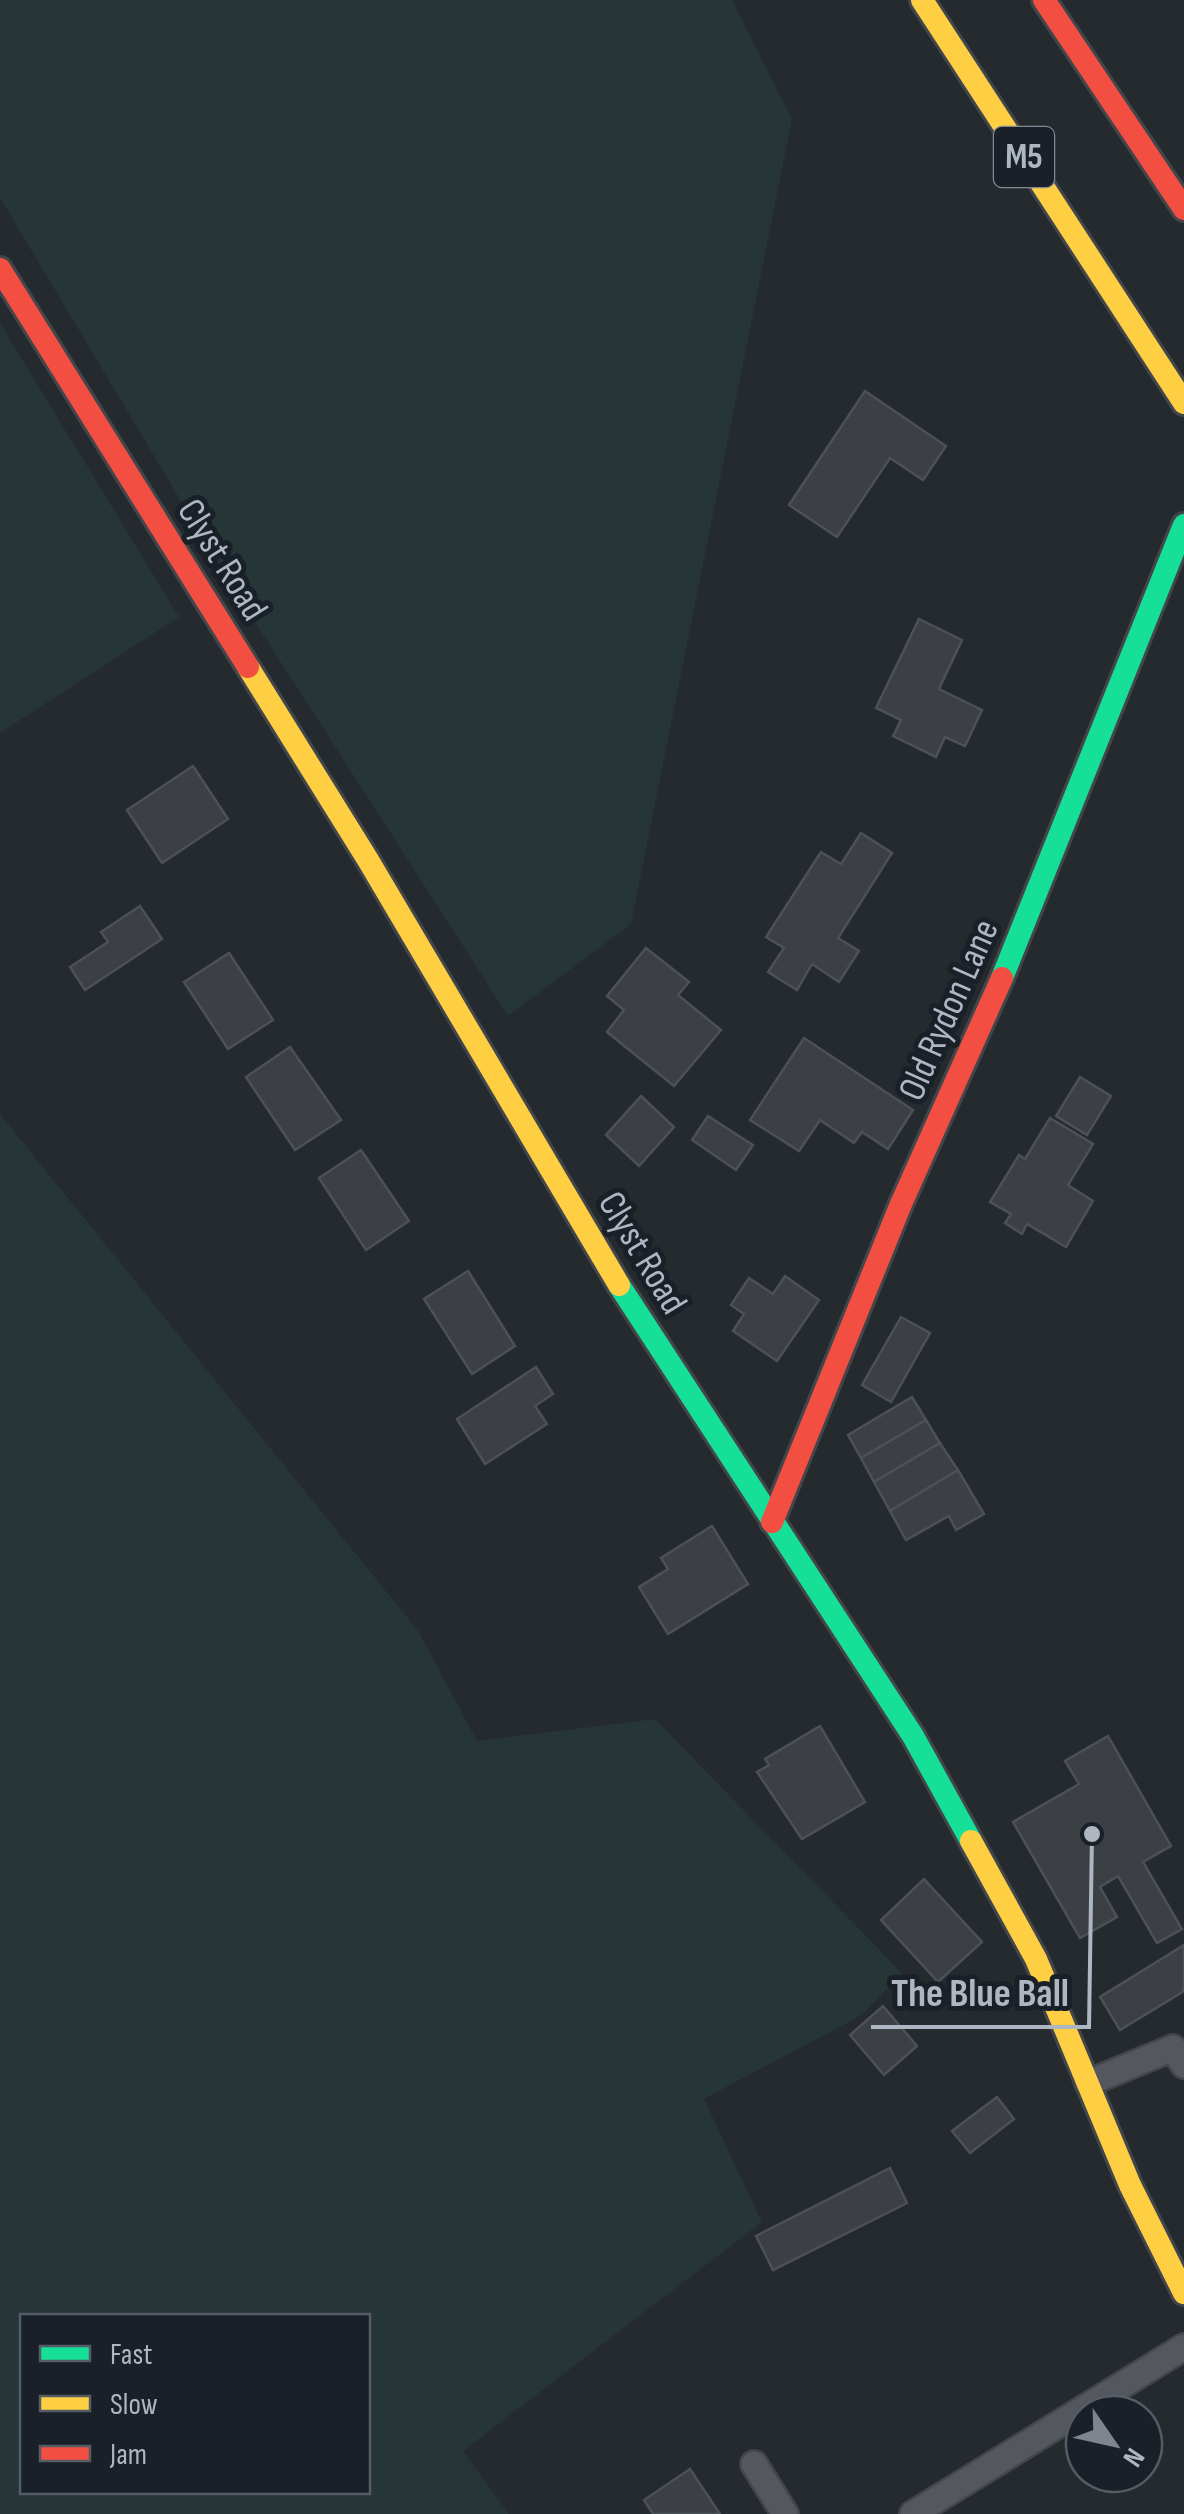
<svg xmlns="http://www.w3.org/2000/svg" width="1184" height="2514" font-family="'Sofia Sans Condensed',sans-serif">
	<rect width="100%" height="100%" fill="#252a2f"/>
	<g fill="#263535" fill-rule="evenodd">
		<polygon points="0,0 732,0 792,119 631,924 508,1016 230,583 0,198"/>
		<polygon points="0,323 179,617 0,733"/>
		<path d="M0 1114 419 1632 477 1741 655 1719 902 1973 862 2015 704 2099 762 2222 463 2451 509 2514H0ZM368 2316V2492H22V2316Z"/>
	</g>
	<g fill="#3c3f44" stroke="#4c5157" stroke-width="2.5">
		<polygon points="865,391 946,446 923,480 890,458 837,537 789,505"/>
		<polygon points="919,619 962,640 939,689 982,710 965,746 945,737 936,757 893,736 901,720 876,708"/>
		<polygon points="193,766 228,819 162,863 127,810"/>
		<polygon points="861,833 892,853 838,938 859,951 839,982 812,964 797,990 768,972 784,948 766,937 821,852 841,864"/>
		<polygon points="140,906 162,939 85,990 70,967 108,942 101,932"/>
		<polygon points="646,948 689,982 678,995 721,1030 674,1086 607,1032 624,1010 607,996"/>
		<polygon points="229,953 273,1020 228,1049 184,982"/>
		<polygon points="804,1038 913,1110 888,1149 862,1132 854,1143 820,1120 799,1151 750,1120"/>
		<polygon points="290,1047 341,1120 295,1150 246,1077"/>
		<polygon points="1080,1077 1111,1096 1087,1135 1056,1116"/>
		<polygon points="641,1096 674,1127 639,1166 606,1135"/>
		<polygon points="708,1116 753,1145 736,1170 692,1140"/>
		<polygon points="1050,1118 1093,1144 1068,1185 1093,1201 1066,1247 1027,1224 1022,1234 1005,1223 1011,1214 990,1202 1019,1155 1025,1159"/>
		<polygon points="361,1150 409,1221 366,1250 319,1178"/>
		<polygon points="468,1271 515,1346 472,1374 424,1299"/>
		<polygon points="785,1276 819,1300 777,1361 733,1331 744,1314 731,1305 749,1278 773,1294"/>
		<polygon points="901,1317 930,1333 891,1402 862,1385"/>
		<polygon points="536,1367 553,1394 535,1406 547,1424 485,1464 457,1419"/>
		<polygon points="912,1397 926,1420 861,1458 848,1435"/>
		<polygon points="926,1420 940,1443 874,1482 861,1458"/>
		<polygon points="940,1443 958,1470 890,1511 874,1482"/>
		<polygon points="958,1470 984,1514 956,1530 949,1516 906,1540 890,1511"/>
		<polygon points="712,1526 748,1584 668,1634 639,1587 668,1569 661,1558"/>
		<polygon points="820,1726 865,1802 802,1839 757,1772 769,1765 765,1759"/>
		<polygon points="1108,1736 1171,1846 1143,1862 1182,1929 1157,1943 1118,1876 1100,1887 1117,1917 1080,1938 1013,1822 1079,1784 1065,1761"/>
		<polygon points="924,1879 982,1942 938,1982 881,1920"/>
		<polygon points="1184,1945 1184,1991 1120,2030 1100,1997"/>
		<polygon points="883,2006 917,2046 884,2075 850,2035"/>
		<polygon points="997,2097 1014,2119 970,2153 952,2131"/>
		<polygon points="890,2168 907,2203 773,2270 756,2236"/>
		<polygon points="690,2469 720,2514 653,2514 644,2500"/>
	</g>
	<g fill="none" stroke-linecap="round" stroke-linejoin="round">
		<defs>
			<g id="lane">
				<polyline points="1088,2083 1173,2048 1184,2065"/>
				<polyline points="754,2464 785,2514"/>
				<polyline points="913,2514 1184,2347"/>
			</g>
			<g id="fast">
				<polyline points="1002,978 1184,525"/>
				<polyline points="619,1285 913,1736 971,1841"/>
			</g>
			<g id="slow">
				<polyline points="922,0 1184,403"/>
				<polyline points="248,667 368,860 619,1285"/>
				<polyline points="971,1841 1036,1959 1130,2185 1184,2293"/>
			</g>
			<g id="jam">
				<polyline points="1044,0 1184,209"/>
				<polyline points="0,269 248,667"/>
				<polyline points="772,1522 901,1204 1002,978"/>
			</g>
		</defs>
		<use href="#lane" stroke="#42464a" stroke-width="30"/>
		<use href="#fast" stroke="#42464a" stroke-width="28"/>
		<use href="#slow" stroke="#42464a" stroke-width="28"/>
		<use href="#jam" stroke="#42464a" stroke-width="28"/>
		<use href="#lane" stroke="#54585e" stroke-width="25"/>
		<use href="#fast" stroke="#16e098" stroke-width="22"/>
		<use href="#slow" stroke="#ffcf43" stroke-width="22"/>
		<use href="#jam" stroke="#f24e42" stroke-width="22"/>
	</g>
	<g text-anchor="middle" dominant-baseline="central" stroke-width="10" stroke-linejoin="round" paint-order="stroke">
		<rect fill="#192028" stroke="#818993" stroke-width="2.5" x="994" y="127" width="60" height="60" rx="8"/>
		<g font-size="35" font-weight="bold" fill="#aeb6c1">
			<text x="1024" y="157">M5</text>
		</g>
		<g font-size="38" fill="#aeb6c1" stroke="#192028">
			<text transform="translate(222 560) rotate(58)">Clyst Road</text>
			<text transform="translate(949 1010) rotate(-66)">Old Rydon Lane</text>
			<text transform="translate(642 1253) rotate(59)">Clyst Road</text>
		</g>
	</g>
	<path fill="none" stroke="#aeb6c1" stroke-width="4" d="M1092 1834L1089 2027H871"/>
	<circle fill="#aeb6c1" stroke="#192028" stroke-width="4" cx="1092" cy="1834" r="10"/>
	<g font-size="40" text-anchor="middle" font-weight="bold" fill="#aeb6c1" stroke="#192028" stroke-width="10" stroke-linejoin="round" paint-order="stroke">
		<text x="980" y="2006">The Blue Ball</text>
	</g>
	<rect x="20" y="2314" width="350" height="180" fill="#192028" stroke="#555c65" stroke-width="2.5"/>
	<rect x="40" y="2346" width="50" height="15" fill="#16e098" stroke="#555c65" stroke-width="2.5"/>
	<text x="110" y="2364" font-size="30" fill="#aeb6c1">Fast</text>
	<rect x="40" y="2396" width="50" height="15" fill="#ffcf43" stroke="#555c65" stroke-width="2.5"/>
	<text x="110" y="2414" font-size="30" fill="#aeb6c1">Slow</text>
	<rect x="40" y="2446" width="50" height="15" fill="#f24e42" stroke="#555c65" stroke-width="2.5"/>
	<text x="110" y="2464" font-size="30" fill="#aeb6c1">Jam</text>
	<g transform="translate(1114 2444) rotate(124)"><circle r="48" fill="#192028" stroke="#555c65" stroke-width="2.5"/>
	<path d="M0-8L18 38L0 25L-18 38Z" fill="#7e858e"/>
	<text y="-15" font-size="28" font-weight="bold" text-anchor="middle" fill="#aeb6c1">N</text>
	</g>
</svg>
